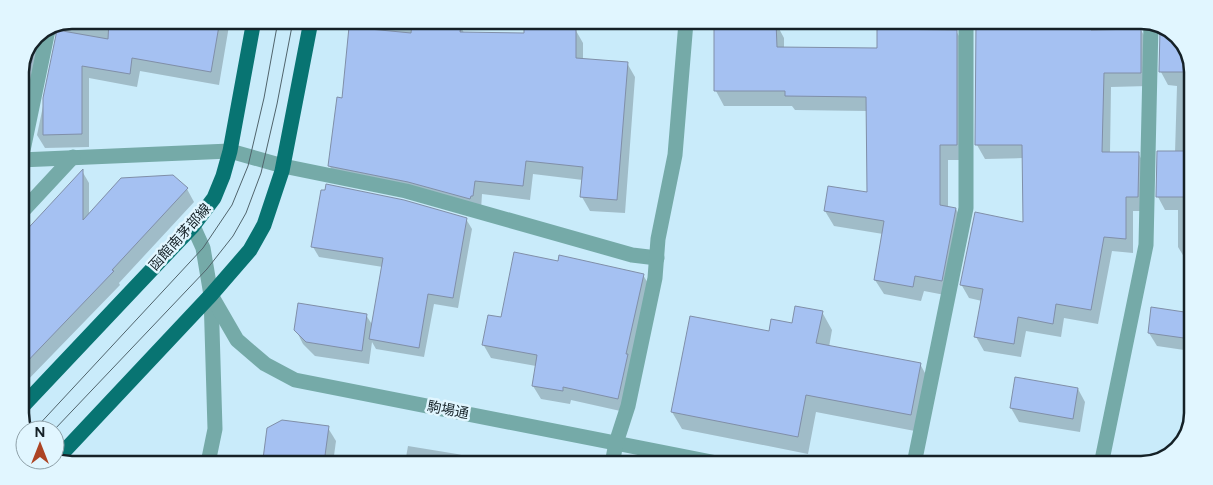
<svg xmlns="http://www.w3.org/2000/svg" width="1213" height="485" font-family="Figtree,'Noto Sans JP',sans-serif">
	<rect width="100%" height="100%" fill="#c9ebfa"/>
	<g fill="#0003">
		<polygon points="72,20 230,20 219,85 140,71 137,87 89,78 89,147 45,148 37,135 58,34 49,37 20,152 20,68 35,35"/>
		<polygon points="355,21 444,21 444,25 460,25 464,33 526,34 575,29 583,43 583,60 627,63 635,77 625,213 590,211 582,197 583,180 533,174 530,200 482,194 481,210 337,179 329,165 343,99"/>
		<polygon points="716,23 776,23 784,38 784,48 878,49 956,31 965,46 965,160 948,160 948,208 956,209 964,224 950,296 924,291 921,301 884,294 875,280 883,234 834,226 825,211 868,193 867,111 795,110 792,106 724,106 716,91"/>
		<polygon points="1026,23 1091,23 1096,31 1141,30 1149,44 1148,86 1111,87 1110,153 1138,153 1146,167 1145,211 1133,211 1133,253 1112,251 1098,324 1064,318 1061,337 1026,331 1021,357 984,351 976,337 982,301 969,298 961,284 1024,223 1023,158 985,159 977,145"/>
		<polygon points="1161,30 1168,30 1182,40 1193,68 1191,260 1186,260 1178,247 1178,210 1165,210 1158,197 1159,153 1175,153 1177,86 1168,85 1161,72"/>
		<polygon points="82,171 89,183 89,214 187,189 194,202 119,283 120,285 20,388 20,233 24,229 27,231"/>
		<polygon points="466,219 472,229 458,308 434,304 424,357 376,349 372,342 369,364 315,356 303,344 296,330 366,315 373,326 383,267 319,257 313,247"/>
		<polygon points="559,263 643,275 651,288 625,412 571,400 570,404 541,399 533,386 536,366 491,358 483,344 502,319"/>
		<polygon points="1152,308 1191,314 1191,351 1157,346 1149,333"/>
		<polygon points="822,312 832,330 829,347 920,364 930,382 920,432 816,412 808,454 682,429 672,412 770,332 793,325"/>
		<polygon points="1078,389 1085,402 1080,432 1019,422 1011,408"/>
		<polygon points="328,428 336,441 333,463 263,463 268,429"/>
		<polygon points="408,446 457,454 498,463 405,463"/>
	</g>
	<g fill="#a5c1f2" stroke="#808fa8">
		<polygon points="109,20 220,20 211,72 132,58 130,74 82,66 82,134 43,135 43,98 57,30 108,39"/>
		<polygon points="714,22 776,22 777,47 877,48 877,29 957,30 957,145 940,145 940,205 956,208 942,281 915,276 913,287 874,280 884,221 824,211 828,186 867,192 866,97 785,96 785,91 714,91"/>
		<polygon points="976,22 1091,23 1091,30 1141,29 1141,73 1104,73 1102,152 1139,152 1138,197 1126,197 1126,239 1104,237 1091,310 1056,304 1053,324 1018,317 1014,344 974,337 983,289 960,285 975,212 1023,222 1022,145 975,145"/>
		<polygon points="412,23 461,24 460,32 524,33 524,28 576,28 576,58 628,62 617,200 580,197 583,167 526,161 523,186 475,181 473,196 471,196 470,199 408,182 328,166 337,97 342,98 349,27 411,33"/>
		<polygon points="1160,29 1166,29 1182,40 1193,72 1159,72"/>
		<polygon points="38,34 28,78 20,76 20,68 35,35"/>
		<polygon points="1157,151 1192,151 1192,197 1156,197"/>
		<polygon points="83,169 83,220 121,178 173,175 188,188 112,270 114,271 20,369 20,237"/>
		<polygon points="326,184 404,200 467,218 453,298 428,294 419,348 369,339 383,258 311,247 321,190 325,190"/>
		<polygon points="514,252 558,261 559,255 644,274 626,354 628,354 618,399 563,387 563,391 532,386 537,355 482,345 488,315 501,317"/>
		<polygon points="298,303 367,314 362,351 306,342 294,330"/>
		<polygon points="795,306 823,311 816,343 921,363 911,415 806,395 798,437 671,412 690,316 769,331 771,319 792,323"/>
		<polygon points="1151,307 1191,313 1191,339 1148,333"/>
		<polygon points="1015,377 1078,388 1073,419 1010,408"/>
		<polygon points="282,420 329,426 324,463 295,463 263,459 267,428"/>
	</g>
	<g fill="none" stroke-linecap="round" stroke-linejoin="round">
		<g stroke="#75aaa8" stroke-width="15">
			<polyline points="20,160 230,151 283,166 406,191 632,255 657,258"/>
			<polyline points="21,160 48,30"/>
			<polyline points="20,214 73,157"/>
			<polyline points="193,226 203,248 211,295 215,429 208,463"/>
			<polyline points="211,295 237,340 265,364 295,380 722,464"/>
			<polyline points="612,464 616,443 628,406 655,278 658,239 675,155 686,22"/>
			<polyline points="914,464 966,208 966,22"/>
			<polyline points="1101,465 1146,245 1151,23"/>
		</g>
		<g stroke="#087472" stroke-width="15">
			<polyline points="20,409 193,226 214,198 223,176 230,151 254,20"/>
			<polyline points="54,462 211,295 250,250 264,225 282,171 311,21"/>
		</g>
		<g stroke="#50646c" stroke-width="1">
			<polyline points="34,430 203,248 232,205 248,166 264,98 278,21"/>
			<polyline points="54,430 207,269 233,236 246,213 261,173 277,104 293,21"/>
		</g>
	</g>
	<g text-anchor="middle" dominant-baseline="central" stroke-width="5" stroke-linejoin="round" paint-order="stroke">
		<g font-size="14" fill="#152127" stroke="#e1f6ff">
			<text transform="translate(180 237) rotate(-48)">函館南茅部線</text>
			<text transform="translate(448 410) rotate(11)">駒場通</text>
		</g>
	</g>
	<path d="M0 0H1213V485H0ZM72 29H1141A43 43 0 0 1 1184 72V413A43 43 0 0 1 1141 456H72A43 43 0 0 1 29 413V72A43 43 0 0 1 72 29Z" fill="#e1f6ff" fill-rule="evenodd"/>
	<path fill="none" stroke="#152127" stroke-width="2.5" d="M72 29H1141A43 43 0 0 1 1184 72V413A43 43 0 0 1 1141 456H72A43 43 0 0 1 29 413V72A43 43 0 0 1 72 29Z"/>
	<g transform="translate(40 445)"><circle r="24" fill="#e1f6ff" stroke="#8fa1a9"/>
	<path d="M0-4L9 19L0 12L-9 19Z" fill="#ac4424"/>
	<text y="-8" font-size="14" font-weight="bold" text-anchor="middle" fill="#152127">N</text>
	</g>
</svg>
